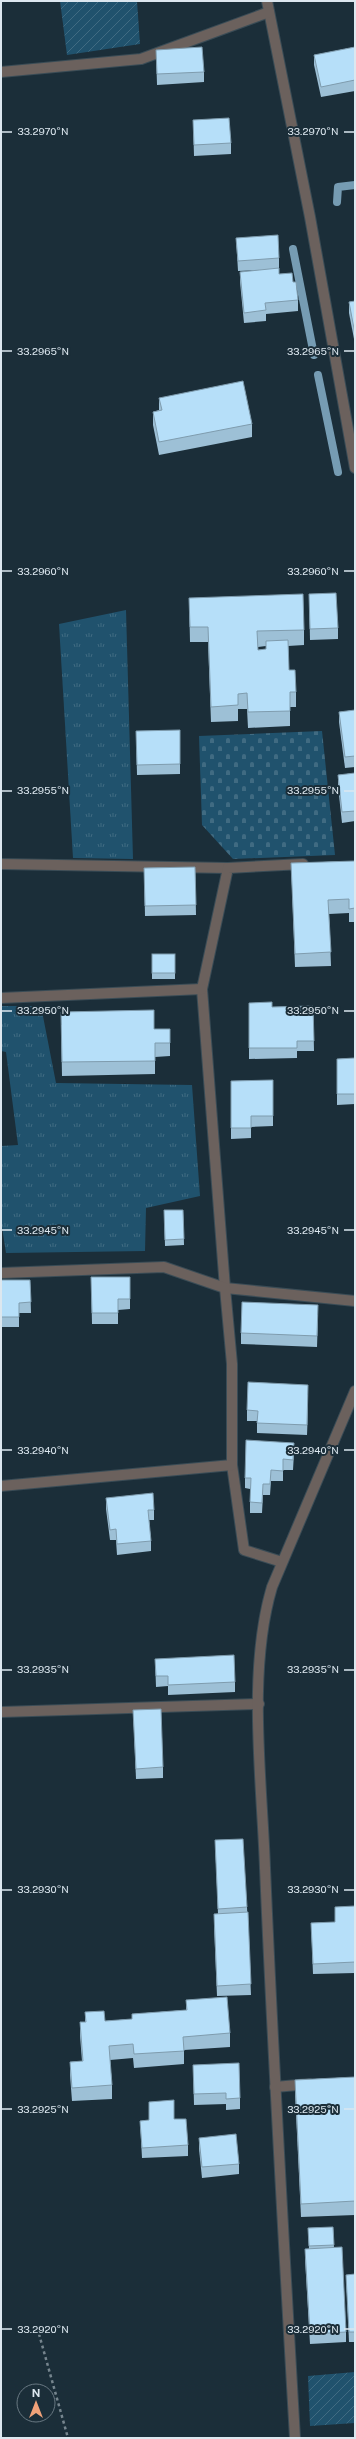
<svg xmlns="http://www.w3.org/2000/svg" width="356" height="2439" font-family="'Public Sans',sans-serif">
	<defs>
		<pattern id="grass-tufts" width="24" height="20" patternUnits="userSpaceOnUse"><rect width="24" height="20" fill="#20526d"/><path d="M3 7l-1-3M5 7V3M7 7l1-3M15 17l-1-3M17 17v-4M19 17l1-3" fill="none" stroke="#406b82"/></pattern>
		<pattern id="cemetery-stones" width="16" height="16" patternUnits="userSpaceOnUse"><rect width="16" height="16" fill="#20526d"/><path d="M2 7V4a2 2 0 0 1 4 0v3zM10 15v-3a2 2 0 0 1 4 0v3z" fill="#406b82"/></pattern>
		<pattern id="garden-furrows" width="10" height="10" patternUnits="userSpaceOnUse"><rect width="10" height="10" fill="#20526d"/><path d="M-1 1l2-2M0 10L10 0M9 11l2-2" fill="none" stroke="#406b82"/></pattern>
	</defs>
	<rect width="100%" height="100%" fill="#1b2e39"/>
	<g fill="url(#grass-tufts)">
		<polygon points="126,610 133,859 73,858 59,624"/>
		<polygon points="1,1006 41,1006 56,1083 192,1085 200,1196 146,1208 145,1251 6,1253 1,1221 1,1146 18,1145 6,1052 1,1051"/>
	</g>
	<polygon fill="url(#cemetery-stones)" points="322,731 335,855 233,859 202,825 199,736"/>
	<g fill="url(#garden-furrows)">
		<polygon points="60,1 137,1 140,44 67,55"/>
		<polygon points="355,2372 355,2423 310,2426 308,2376"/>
	</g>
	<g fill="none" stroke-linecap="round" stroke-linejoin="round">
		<g stroke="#769cb3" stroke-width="8">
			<polyline points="337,202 338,187 355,185"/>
			<polyline points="293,249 314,355"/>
			<polyline points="318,375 338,472"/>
		</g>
		<defs>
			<g id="minor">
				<polyline points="267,1 310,217 355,468"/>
				<polyline points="1,72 141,59 269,12"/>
				<polyline points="1,864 228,868"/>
				<polyline points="303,864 228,868 202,989 225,1288 355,1301"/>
				<polyline points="1,998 202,989"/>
				<polyline points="1,1273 164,1267 225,1288 232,1364 232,1465 244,1550 282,1562"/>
				<polyline points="1,1486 232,1465"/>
				<polyline points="1,1712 259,1704"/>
				<polyline points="275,2087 309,2084"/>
				<path d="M295 2438C284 2248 273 2058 265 1868 262 1781 247 1671 272 1587L355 1391"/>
			</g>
		</defs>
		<use href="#minor" stroke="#3a4c56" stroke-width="12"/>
		<polyline stroke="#76858e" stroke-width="2.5" stroke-dasharray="3 3" stroke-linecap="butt" points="39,2334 68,2438"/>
		<use href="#minor" stroke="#6b615d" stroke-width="10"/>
	</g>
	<g fill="#9dc0d6" fill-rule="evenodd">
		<polygon points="355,47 355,91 321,97 314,65 314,55"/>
		<polygon points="156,50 204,72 204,82 157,85"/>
		<polygon points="193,120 231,143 231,154 194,156"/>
		<polygon points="236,238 279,258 279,274 293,282 298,300 298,311 266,314 266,321 244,323 240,282 240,272 263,270 238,271"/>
		<polygon points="355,301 355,344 349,313 349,302"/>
		<polygon points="159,398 252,424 252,437 159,455 153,425 153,412 159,410"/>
		<polygon points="309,594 338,628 338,639 310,640"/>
		<path d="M189 598 304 630V645L288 646 289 670 296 692V707H290V726L248 728 247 709H238V721L211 722 208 642H190ZM266 646V649L258 650V647Z"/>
		<polygon points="355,710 355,767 345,768 339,722 339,712"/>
		<polygon points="136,731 180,764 180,774 137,775"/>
		<polygon points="355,773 355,821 342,823 338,786 338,775"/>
		<polygon points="355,861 355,922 349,922 349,913 329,914 331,966 295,967 291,863"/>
		<polygon points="195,867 196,915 145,916 144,868"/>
		<rect x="152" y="954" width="23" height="25"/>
		<polygon points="249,1003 272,1007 313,1006 314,1051 297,1051 297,1058 249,1059"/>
		<polygon points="61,1025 154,1029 170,1029 170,1056 155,1057 155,1074 62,1076"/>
		<polygon points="355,1058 355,1104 337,1105 337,1059"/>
		<polygon points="273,1080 273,1126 251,1127 251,1138 231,1139 231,1081"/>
		<polygon points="164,1210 183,1210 184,1245 165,1246"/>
		<polygon points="91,1277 130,1277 130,1309 118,1310 118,1324 92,1324"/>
		<polygon points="1,1280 30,1280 31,1313 19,1313 19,1327 1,1327"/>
		<polygon points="318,1315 317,1347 241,1344 241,1333"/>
		<polygon points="308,1395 307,1435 257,1433 257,1421 247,1421 247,1410"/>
		<polygon points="294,1453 293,1470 283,1470 283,1481 271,1481 270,1495 263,1495 262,1513 250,1513 250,1489 245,1488 245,1478"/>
		<polygon points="106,1498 154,1510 154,1520 149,1520 151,1541 151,1551 117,1555 116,1540 110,1540 106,1509"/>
		<polygon points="155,1659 235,1682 235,1692 168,1695 168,1686 156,1687"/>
		<polygon points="133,1710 163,1767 163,1778 136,1779"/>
		<polygon points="215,1840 247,1907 251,1995 217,1996 214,1924 214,1914 218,1914"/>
		<polygon points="355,1916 355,1973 313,1974 311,1923 335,1922"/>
		<polygon points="186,2000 230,2033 230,2047 184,2050 184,2064 134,2068 133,2058 110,2060 112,2085 112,2099 72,2101 70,2075 70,2062 82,2061 80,2036 80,2022 85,2022 85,2012 105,2021 132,2019 132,2014 186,2010"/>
		<polygon points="193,2065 240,2098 240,2109 226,2110 226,2104 194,2105"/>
		<polygon points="355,2077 355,2215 301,2217 295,2093 295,2080"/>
		<polygon points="149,2102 174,2119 188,2145 188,2156 142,2158 140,2121 149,2120"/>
		<polygon points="199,2138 239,2164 239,2174 202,2178 199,2149"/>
		<polygon points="333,2227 334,2248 346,2332 346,2342 310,2344 305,2259 305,2249 309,2249 308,2228"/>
		<polygon points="355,2274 355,2342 349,2342 346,2275"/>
	</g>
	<polygon fill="#7f9cae" points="308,1385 308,1395 307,1435 307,1425"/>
	<g fill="#b6dff9" stroke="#7f9cae">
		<polygon points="202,47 204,72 157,74 156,50"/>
		<polygon points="355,47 355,80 321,87 314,55"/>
		<polygon points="229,118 231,143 194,145 193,120"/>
		<polygon points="278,235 279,258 238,261 236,238"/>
		<polygon points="279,268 279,274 292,273 293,282 296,282 298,300 265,303 266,310 244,313 240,272"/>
		<polygon points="355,301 355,334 349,302"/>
		<polygon points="243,381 252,424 159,442 153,412 162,410 159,398"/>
		<polygon points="336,593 338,628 310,629 309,594"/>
		<polygon points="303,594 304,630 257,631 258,650 266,649 266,641 288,640 289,670 295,670 296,692 290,692 290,711 248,712 247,693 238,694 238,705 211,707 208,627 190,627 189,598"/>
		<polygon points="355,710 355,756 345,757 339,712"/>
		<polygon points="180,730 180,764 137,765 136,731"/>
		<polygon points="355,773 355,811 342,812 338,775"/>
		<polygon points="355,861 355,908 349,909 349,899 328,900 331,952 295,954 291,863"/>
		<polygon points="195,867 196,905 145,906 144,868"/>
		<rect x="152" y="954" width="23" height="19"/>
		<polygon points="272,1002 272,1007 313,1006 314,1041 297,1041 297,1048 249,1048 249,1003"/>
		<polygon points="154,1010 154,1029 170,1029 170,1043 155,1043 155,1061 62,1062 61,1012"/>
		<polygon points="355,1058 355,1094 337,1094 337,1059"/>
		<polygon points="273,1080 273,1116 251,1116 251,1128 231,1128 231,1081"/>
		<polygon points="164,1210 183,1210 184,1239 165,1240"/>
		<polygon points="91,1277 130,1277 130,1299 118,1299 118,1313 92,1313"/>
		<polygon points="1,1280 30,1280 31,1302 19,1303 19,1317 1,1317"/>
		<polygon points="242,1302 318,1305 317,1336 241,1333"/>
		<polygon points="248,1382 308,1385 307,1425 257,1423 258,1411 247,1410"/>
		<polygon points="246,1440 294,1443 293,1460 283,1459 283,1471 271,1470 270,1484 263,1484 262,1503 250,1502 251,1478 245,1478"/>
		<polygon points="153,1493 154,1510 148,1510 151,1541 117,1544 116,1529 110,1530 106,1498"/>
		<polygon points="234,1655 235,1682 168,1685 168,1676 156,1676 155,1659"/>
		<polygon points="161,1709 163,1767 136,1769 133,1710"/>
		<polygon points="243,1839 247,1907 218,1909 215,1840"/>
		<polygon points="355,1906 355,1962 313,1964 311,1923 335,1922 335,1907"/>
		<polygon points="248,1912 251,1984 217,1986 214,1914"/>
		<polygon points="227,1997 230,2033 183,2037 184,2051 134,2054 133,2044 109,2046 112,2085 72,2088 70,2062 83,2061 80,2022 86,2022 85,2012 104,2011 105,2021 132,2019 132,2014 187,2010 186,2000"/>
		<polygon points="239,2063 240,2098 226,2099 226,2093 194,2094 193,2065"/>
		<polygon points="355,2077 355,2201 301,2204 295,2080"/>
		<polygon points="174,2100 174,2119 186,2119 188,2145 142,2148 140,2121 149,2120 149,2102"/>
		<polygon points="236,2134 239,2164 202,2167 199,2138"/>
		<polygon points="333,2227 334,2245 309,2246 308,2228"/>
		<polygon points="342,2247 346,2332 310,2334 305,2249"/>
		<polygon points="355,2274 355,2332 349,2332 346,2275"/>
	</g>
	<path fill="none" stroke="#dce7ef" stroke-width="1.5" d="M2 132H12M344 132H354M2 351H12M344 351H354M2 571H12M344 571H354M2 791H12M344 791H354M2 1011H12M344 1011H354M2 1230H12M344 1230H354M2 1450H12M344 1450H354M2 1670H12M344 1670H354M2 1890H12M344 1890H354M2 2109H12M344 2109H354M2 2329H12M344 2329H354"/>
	<g font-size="10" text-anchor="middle" fill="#dce7ef" stroke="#1b2e39" stroke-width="4" stroke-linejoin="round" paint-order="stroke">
		<text x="43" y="135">33.2970°N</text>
		<text x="313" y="135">33.2970°N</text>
		<text x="43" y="355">33.2965°N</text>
		<text x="313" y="355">33.2965°N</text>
		<text x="43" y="575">33.2960°N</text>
		<text x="313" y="575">33.2960°N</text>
		<text x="43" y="794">33.2955°N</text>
		<text x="313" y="794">33.2955°N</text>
		<text x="43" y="1014">33.2950°N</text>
		<text x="313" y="1014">33.2950°N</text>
		<text x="43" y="1234">33.2945°N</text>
		<text x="313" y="1234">33.2945°N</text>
		<text x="43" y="1454">33.2940°N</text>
		<text x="313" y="1454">33.2940°N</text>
		<text x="43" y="1673">33.2935°N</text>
		<text x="313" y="1673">33.2935°N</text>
		<text x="43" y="1893">33.2930°N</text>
		<text x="313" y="1893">33.2930°N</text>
		<text x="43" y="2113">33.2925°N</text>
		<text x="313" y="2113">33.2925°N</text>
		<text x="43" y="2333">33.2920°N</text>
		<text x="313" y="2333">33.2920°N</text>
	</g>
	<rect width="356" height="2439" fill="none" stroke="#dce7ef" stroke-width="4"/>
	<g transform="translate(36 2403)"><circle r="19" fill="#1b2e39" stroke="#687882"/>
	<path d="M0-3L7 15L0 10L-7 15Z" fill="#f0a279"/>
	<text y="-6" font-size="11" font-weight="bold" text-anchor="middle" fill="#dce7ef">N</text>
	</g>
</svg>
